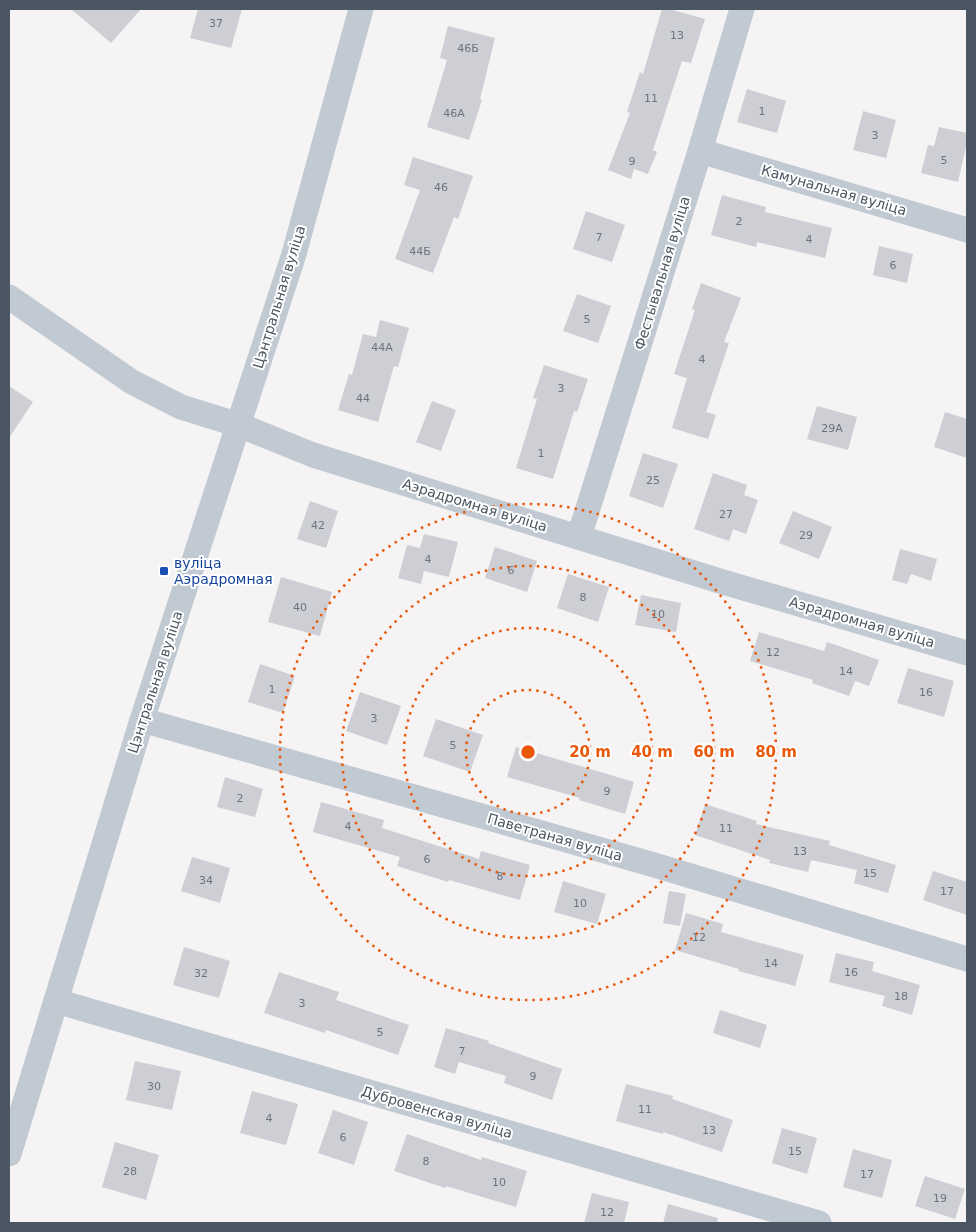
<svg xmlns="http://www.w3.org/2000/svg" width="976" height="1232" font-family="'DejaVu Sans',sans-serif">
	<rect width="100%" height="100%" fill="#f5f3f3"/>
	<g fill="#cdcfd5">
		<polygon points="71,9 141,9 111,43"/>
		<polygon points="198,9 242,9 231,48 190,38"/>
		<polygon points="662,9 669,9 705,19 691,63 682,61 653,150 657,152 648,174 634,169 631,179 608,170 630,113 627,112 640,72 643,74"/>
		<polygon points="448,26 495,38 480,99 482,100 469,140 427,127 447,60 440,58"/>
		<polygon points="747,89 786,101 777,133 737,122"/>
		<polygon points="863,111 896,120 886,158 853,150"/>
		<polygon points="939,127 967,133 967,142 958,182 921,173 928,145 934,146"/>
		<polygon points="413,157 473,176 458,219 454,217 433,273 395,259 420,190 404,185"/>
		<polygon points="722,195 766,207 765,212 832,228 825,258 757,242 756,247 711,235"/>
		<polygon points="586,211 625,225 612,262 573,249"/>
		<polygon points="879,246 913,254 907,283 873,275"/>
		<polygon points="701,283 741,298 724,342 729,343 706,412 716,415 708,439 672,428 687,378 674,374 695,310 692,309"/>
		<polygon points="577,294 611,306 598,343 563,331"/>
		<polygon points="380,320 409,328 398,367 394,366 378,422 338,410 349,374 352,375 363,334 376,337"/>
		<polygon points="544,365 588,379 577,412 574,411 553,479 516,468 537,399 533,398"/>
		<polygon points="9,386 33,402 9,438"/>
		<polygon points="432,401 456,410 441,451 416,442"/>
		<polygon points="817,406 857,417 848,450 807,439"/>
		<polygon points="945,412 967,419 967,458 934,447"/>
		<polygon points="643,453 678,464 663,508 629,496"/>
		<polygon points="713,473 747,485 744,495 758,500 746,534 733,529 729,541 694,529"/>
		<polygon points="310,501 338,511 326,548 297,539"/>
		<polygon points="793,511 832,527 819,559 779,543"/>
		<polygon points="424,534 458,542 449,577 424,571 421,584 398,578 407,545 420,548"/>
		<polygon points="495,547 537,561 527,592 485,578"/>
		<polygon points="900,549 937,559 931,581 911,574 907,584 892,580"/>
		<polygon points="568,574 609,587 598,622 557,608"/>
		<polygon points="281,577 332,592 320,636 268,622"/>
		<polygon points="641,595 681,603 676,632 635,625"/>
		<polygon points="759,632 824,651 827,642 879,660 869,686 855,681 849,696 812,683 813,680 750,661"/>
		<polygon points="260,664 295,676 283,713 248,702"/>
		<polygon points="908,668 954,681 944,717 897,703"/>
		<polygon points="360,692 401,706 387,745 346,731"/>
		<polygon points="436,719 483,735 470,772 423,756"/>
		<polygon points="516,747 634,782 625,814 579,800 580,798 507,777"/>
		<polygon points="225,777 263,789 255,817 217,807"/>
		<polygon points="321,802 384,820 382,828 479,859 481,851 530,865 520,900 449,880 448,882 397,866 400,857 313,832"/>
		<polygon points="705,804 757,821 756,824 830,841 829,845 896,865 888,893 854,883 857,870 811,860 808,872 769,863 770,860 695,835"/>
		<polygon points="192,857 230,868 220,903 181,891"/>
		<polygon points="933,871 967,882 967,915 923,900"/>
		<polygon points="563,881 606,894 597,924 554,912"/>
		<polygon points="669,891 686,894 680,926 663,923"/>
		<polygon points="686,913 723,924 721,932 804,955 795,986 738,971 739,969 675,950"/>
		<polygon points="184,947 230,961 219,998 173,985"/>
		<polygon points="836,953 874,962 872,971 920,985 912,1015 882,1006 885,996 829,982"/>
		<polygon points="279,972 339,992 336,1000 409,1025 398,1055 326,1030 325,1033 264,1013"/>
		<polygon points="720,1010 767,1025 760,1048 713,1033"/>
		<polygon points="446,1028 489,1041 488,1043 562,1069 552,1100 504,1083 506,1076 459,1062 455,1074 434,1067"/>
		<polygon points="135,1061 181,1071 172,1110 126,1100"/>
		<polygon points="626,1084 673,1096 672,1099 733,1120 722,1152 663,1132 663,1134 616,1121"/>
		<polygon points="252,1091 298,1104 286,1145 240,1133"/>
		<polygon points="333,1110 368,1122 354,1165 318,1153"/>
		<polygon points="782,1128 817,1138 807,1174 772,1163"/>
		<polygon points="407,1134 481,1160 482,1157 527,1171 516,1207 446,1186 445,1188 394,1171"/>
		<polygon points="115,1142 159,1155 146,1200 102,1187"/>
		<polygon points="853,1149 892,1160 882,1198 843,1187"/>
		<polygon points="925,1176 965,1189 955,1219 915,1206"/>
		<polygon points="592,1193 629,1202 624,1223 584,1223"/>
		<polygon points="668,1204 718,1218 717,1223 663,1223"/>
	</g>
	<g fill="none" stroke-linecap="round" stroke-linejoin="round">
		<g stroke="#c1cad2" stroke-width="25">
			<polyline points="700,151 967,230"/>
			<polyline points="9,297 132,382 181,407 239,425 313,455 723,582 967,653"/>
			<polyline points="579,537 700,151 742,9"/>
			<polyline points="142,720 651,864 967,959"/>
			<polyline points="56,1001 819,1223"/>
			<polyline points="9,1154 142,720 294,254 361,9"/>
		</g>
	</g>
	<g fill="none" stroke="#e8590c" stroke-width="2.5" stroke-dasharray="2.5 5">
		<circle cx="528" cy="752" r="62"/>
		<circle cx="528" cy="752" r="124"/>
		<circle cx="528" cy="752" r="186"/>
		<circle cx="528" cy="752" r="248"/>
	</g>
	<rect fill="#1a4fb4" stroke="#fff" stroke-width="2" x="159" y="566" width="10" height="10" rx="2.5"/>
	<g text-anchor="middle" dominant-baseline="central" stroke-width="4" stroke-linejoin="round" paint-order="stroke">
		<g font-size="11" fill="#6b747e">
			<text x="216" y="23">37</text>
			<text x="677" y="35">13</text>
			<text x="468" y="48">46Б</text>
			<text x="651" y="98">11</text>
			<text x="762" y="111">1</text>
			<text x="454" y="113">46А</text>
			<text x="875" y="135">3</text>
			<text x="944" y="160">5</text>
			<text x="632" y="161">9</text>
			<text x="441" y="187">46</text>
			<text x="739" y="221">2</text>
			<text x="599" y="237">7</text>
			<text x="809" y="239">4</text>
			<text x="420" y="251">44Б</text>
			<text x="893" y="265">6</text>
			<text x="587" y="319">5</text>
			<text x="382" y="347">44А</text>
			<text x="702" y="359">4</text>
			<text x="561" y="388">3</text>
			<text x="363" y="398">44</text>
			<text x="832" y="428">29А</text>
			<text x="541" y="453">1</text>
			<text x="653" y="480">25</text>
			<text x="726" y="514">27</text>
			<text x="318" y="525">42</text>
			<text x="806" y="535">29</text>
			<text x="428" y="559">4</text>
			<text x="511" y="570">6</text>
			<text x="583" y="597">8</text>
			<text x="300" y="607">40</text>
			<text x="658" y="614">10</text>
			<text x="773" y="652">12</text>
			<text x="846" y="671">14</text>
			<text x="272" y="689">1</text>
			<text x="926" y="692">16</text>
			<text x="374" y="718">3</text>
			<text x="453" y="745">5</text>
			<text x="607" y="791">9</text>
			<text x="240" y="798">2</text>
			<text x="348" y="826">4</text>
			<text x="726" y="828">11</text>
			<text x="800" y="851">13</text>
			<text x="427" y="859">6</text>
			<text x="870" y="873">15</text>
			<text x="500" y="876">8</text>
			<text x="206" y="880">34</text>
			<text x="947" y="891">17</text>
			<text x="580" y="903">10</text>
			<text x="699" y="937">12</text>
			<text x="771" y="963">14</text>
			<text x="851" y="972">16</text>
			<text x="201" y="973">32</text>
			<text x="901" y="996">18</text>
			<text x="302" y="1003">3</text>
			<text x="380" y="1032">5</text>
			<text x="462" y="1051">7</text>
			<text x="533" y="1076">9</text>
			<text x="154" y="1086">30</text>
			<text x="645" y="1109">11</text>
			<text x="269" y="1118">4</text>
			<text x="709" y="1130">13</text>
			<text x="343" y="1137">6</text>
			<text x="795" y="1151">15</text>
			<text x="426" y="1161">8</text>
			<text x="130" y="1171">28</text>
			<text x="867" y="1174">17</text>
			<text x="499" y="1182">10</text>
			<text x="940" y="1198">19</text>
			<text x="607" y="1212">12</text>
		</g>
		<g font-size="14" fill="#4a5661" stroke="#fff">
			<text transform="translate(834 190) rotate(16)">Камунальная вуліца</text>
			<text transform="translate(662 273) rotate(-73)">Фестывальная вуліца</text>
			<text transform="translate(279 297) rotate(-73)">Цэнтральная вуліца</text>
			<text transform="translate(475 505) rotate(17)">Аэрадромная вуліца</text>
			<text transform="translate(862 622) rotate(16)">Аэрадромная вуліца</text>
			<text transform="translate(155 682) rotate(-72)">Цэнтральная вуліца</text>
			<text transform="translate(555 837) rotate(16)">Паветраная вуліца</text>
			<text transform="translate(437 1112) rotate(16)">Дубровенская вуліца</text>
		</g>
		<g font-size="14" fill="#164399" stroke="#fff" text-anchor="start">
			<text x="174" y="563">вуліца<tspan x="174" dy="16">Аэрадромная</tspan></text>
		</g>
	</g>
	<circle cx="528" cy="752" r="8" fill="#e8590c" stroke="#fff" stroke-width="2.5"/>
	<g font-size="15" text-anchor="middle" font-weight="bold" fill="#e8590c" stroke="#fff" stroke-width="4" stroke-linejoin="round" paint-order="stroke">
		<text x="590" y="757">20 m</text>
		<text x="652" y="757">40 m</text>
		<text x="714" y="757">60 m</text>
		<text x="776" y="757">80 m</text>
	</g>
	<rect width="976" height="1232" fill="none" stroke="#4a5661" stroke-width="20"/>
</svg>
